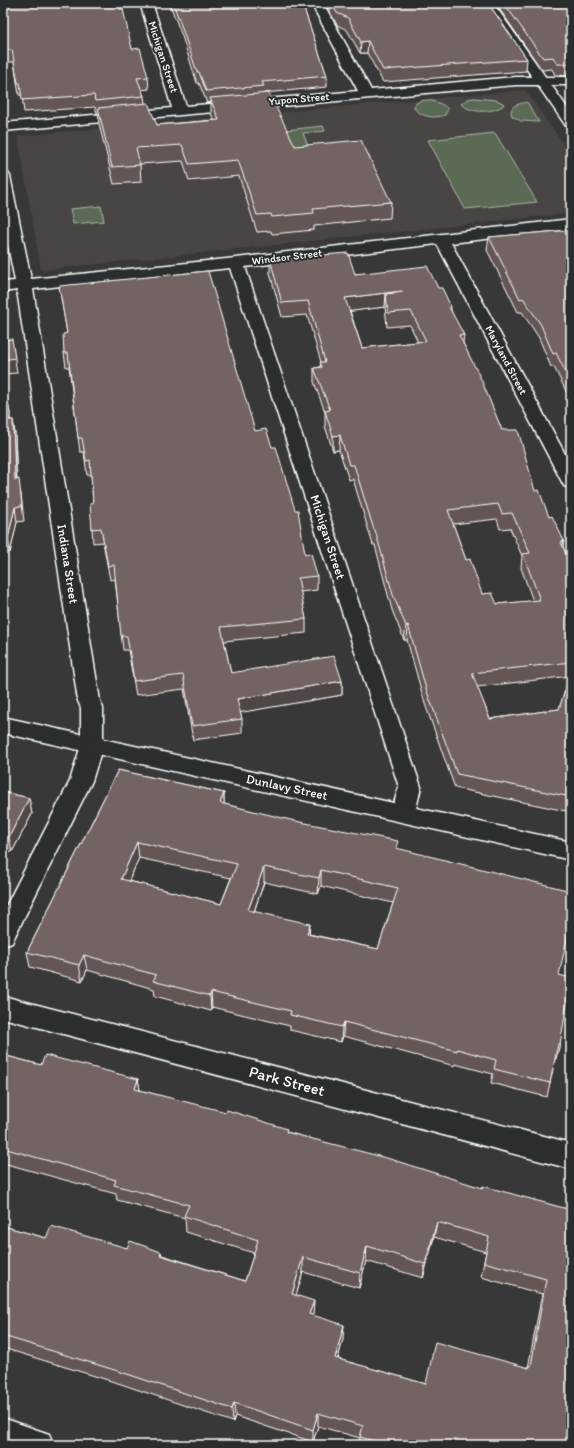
<svg xmlns="http://www.w3.org/2000/svg" width="574" height="1448" font-family="Itim,sans-serif">
	<rect width="100%" height="100%" fill="#393838"/>
	<filter id="ink" filterUnits="userSpaceOnUse"><feTurbulence type="fractalNoise" baseFrequency=".025" numOctaves="2"/><feDisplacementMap in="SourceGraphic" scale="8" xChannelSelector="R" yChannelSelector="G"/><feConvolveMatrix kernelMatrix="1 2 1 2 8 2 1 2 1" color-interpolation-filters="sRGB"/></filter>
	<g filter="url(#ink)">
		<polygon fill="#4a4545" points="525,90 571,155 571,213 41,270 18,136"/>
		<g fill="#5a6b54" stroke="#acb5aa">
			<path d="M474 98 496 100 503 103 504 105C493 113 472 114 461 104L468 99Z"/>
			<path d="M426 100C434 101 442 103 448 109L445 115C435 119 421 117 414 108L415 104 420 101Z"/>
			<path d="M527 102 539 122 521 121 512 116C508 105 519 104 527 102Z"/>
			<polygon points="323,126 325,131 303,133 312,157 298,157 286,130"/>
			<polygon points="495,133 537,202 465,209 428,140"/>
			<polygon points="101,206 104,221 73,224 70,209"/>
		</g>
		<g fill="none" stroke-linecap="round" stroke-linejoin="round">
			<defs>
				<g id="minor">
					<polygon points="140,3 152,3 186,106 358,91 311,3 323,3 371,90 516,77 571,77 571,85 516,85 3,131 3,123 172,108"/>
					<polygon points="3,172 8,173 10,176 31,279 236,258 571,219 571,229 451,243 571,465 571,488 564,486 562,482 437,244 245,267 421,787 415,813 411,819 403,822 395,819 391,813 399,787 230,268 33,289 100,701 103,708 103,745 92,781 15,936 12,943 3,946 3,912 70,781 81,745 81,708 78,701 17,290 3,292 3,282 15,281 3,220"/>
					<polygon points="3,996 571,1143 571,1169 3,1018"/>
					<polygon points="3,1418 49,1434 54,1445 3,1445"/>
				</g>
				<g id="tertiary">
					<polygon points="481,3 493,3 571,113 571,127 566,126"/>
					<polygon points="3,717 571,842 571,860 3,733"/>
				</g>
			</defs>
			<use href="#minor" stroke="#fff" stroke-width="3"/>
			<use href="#tertiary" stroke="#fff" stroke-width="3"/>
			<use href="#minor" fill="#2a2d2e" fill-rule="evenodd"/>
			<use href="#tertiary" fill="#2a2d2e" fill-rule="evenodd"/>
		</g>
		<g fill="#635654" stroke="#fff" fill-rule="evenodd">
			<polygon points="168,3 302,3 327,76 327,87 264,93 295,146 391,202 390,218 314,226 314,230 272,234 271,231 257,232 239,176 189,181 183,161 140,164 141,182 114,184 99,124 98,113 97,113 95,107 24,112 22,95 19,95 14,62 5,62 3,44 120,9 132,49 148,77 149,89 141,90 144,96 145,104 157,125 214,120 211,114 211,102 207,103 199,83 197,83 182,36 172,10"/>
			<polygon points="327,3 488,3 527,59 526,71 383,82 367,53 360,53 347,30 337,25 330,12"/>
			<polygon points="498,3 571,3 571,93 567,86 569,76 555,75 552,69 542,70 498,7"/>
			<polygon points="571,230 571,401 554,367 551,367 539,338 522,312 518,312 487,250 489,237"/>
			<path d="M270 259 438 288 451 307V310L463 343 502 430 549 517 564 541 563 546 571 567V812L455 788 425 704 407 640H404L392 610 375 545H373L353 479 349 480 339 450 333 451 325 426V412L314 382V368L320 367 321 362 307 315 282 317 270 273ZM385 307 387 327 410 325 418 342 362 348 350 311ZM497 519 500 529 510 528 522 556 521 568 533 601 497 604 482 594 466 560 453 524ZM570 676 559 709 490 719 477 687Z"/>
			<polygon points="59,286 255,431 305,554 317,576 317,590 300,592 306,619 306,633 224,641 231,673 342,681 342,695 240,712 242,719 242,733 193,740 184,689 136,695 128,650 123,650 115,579 110,580 103,542 93,543 92,529 93,503 91,475 87,475 84,452 80,452 69,367 66,367 64,353 67,333"/>
			<polygon points="3,399 7,399 10,413 10,420 13,420 15,434 17,480 21,494 24,521 17,522 10,553 3,553"/>
			<path d="M118 770 224 793V804L397 848 559 975 560 1044 556 1059H555L547 1097 491 1083 493 1074 455 1064V1066L343 1036 341 1042 290 1030V1026L212 1007 211 1011 155 996 154 989 87 970 82 981 30 967 27 952ZM139 858 231 878 221 904 129 881ZM264 882 318 894 321 886 393 903 378 949 309 934 254 912Z"/>
			<polygon points="3,792 29,798 32,814 12,852 3,850"/>
			<path d="M3 1055 41 1065 138 1079 140 1090 482 1188 571 1210V1445H359L360 1438 318 1426 313 1442 235 1416 233 1422 121 1384 3 1348V1226L46 1238 161 1252 162 1255 245 1281 254 1253 186 1232 185 1218 117 1200 116 1194 3 1163ZM434 1237 486 1252 481 1277 542 1294 528 1368 426 1384 338 1359 343 1339 313 1315 296 1296 303 1272 359 1288 366 1261 423 1278Z"/>
		</g>
		<g fill="#504645" stroke="#fff">
			<polygon points="368,41 367,53 360,53 361,42"/>
			<polygon points="402,291 401,305 386,294 385,307 345,312 345,298"/>
			<polygon points="459,335 464,335 462,349"/>
			<polygon points="14,353 17,373 3,374 3,360"/>
			<polygon points="7,399 10,413 10,435 8,420"/>
			<polygon points="13,420 15,434 17,494 15,480"/>
			<polygon points="340,435 339,450 333,451 333,436"/>
			<polygon points="15,507 17,522 10,553 8,538"/>
			<polygon points="408,625 407,640 404,640 406,626"/>
			<polygon points="342,681 342,695 238,713 237,699"/>
			<polygon points="224,793 224,809 220,803"/>
			<polygon points="29,798 32,814 12,852 9,837"/>
			<polygon points="137,842 139,858 123,894 121,879"/>
			<polygon points="264,867 264,882 249,926 248,910"/>
			<polygon points="321,870 321,886 318,894 319,878"/>
			<polygon points="310,924 309,940 307,934"/>
			<polygon points="84,955 87,970 82,981 79,965"/>
			<polygon points="211,992 212,1007 211,1011 210,996"/>
			<polygon points="344,1022 343,1036 341,1042 342,1027"/>
			<polygon points="138,1079 141,1096 135,1089"/>
			<polygon points="437,1222 434,1237 423,1278 425,1264"/>
			<polygon points="367,1246 366,1261 359,1288 360,1273"/>
			<polygon points="303,1257 303,1272 292,1309 292,1294"/>
			<polygon points="314,1301 313,1316 309,1314"/>
			<polygon points="344,1325 343,1339 334,1372 335,1358"/>
			<polygon points="234,1403 235,1416 233,1422 232,1409"/>
			<polygon points="318,1413 318,1426 313,1442 313,1430"/>
		</g>
		<g fill="#736462" stroke="#fff" fill-rule="evenodd">
			<polygon points="3,3 119,3 120,9 123,9 132,49 140,48 148,77 137,78 144,96 95,101 94,95 22,100 20,83 18,83 12,50 4,50 3,44"/>
			<polygon points="173,3 302,3 327,76 262,82 264,86 206,91 199,72 197,72 181,25"/>
			<polygon points="331,3 488,3 527,59 383,70 368,41 361,42 348,18 337,13"/>
			<polygon points="504,3 571,3 571,64 557,64 553,57 543,58"/>
			<polygon points="269,93 295,146 361,140 391,202 313,209 314,213 272,217 271,214 257,215 238,160 189,164 182,145 136,148 140,165 112,167 98,108 148,103 157,125 219,120 210,98"/>
			<polygon points="571,230 571,383 556,353 553,354 541,325 523,298 520,299 489,237"/>
			<path d="M348 253 355 274 427 266 438 288H442L451 307H449L464 335H459L481 379 502 430H518L535 491 539 490 549 517 552 516 564 541 561 542 571 567V662L472 673 490 719 559 709 571 671V797L457 774 426 689 408 625 406 626 393 595 375 530H374L354 465H349L340 435 333 436 325 411 330 410 314 368 322 367 320 362H325L308 301 282 303 270 259ZM402 291 403 292 386 294 388 313 411 311 426 341 362 348 345 298ZM498 504 502 514 512 513 530 553 523 554 540 600 497 604 492 593 482 594 470 559 466 560 448 510Z"/>
			<polygon points="208,271 255,431 266,429 272,447 276,447 295,510 298,510 305,554 311,553 317,576 298,578 306,619 221,627 231,673 334,656 342,681 237,699 242,719 192,726 183,675 134,681 127,636 121,636 114,565 108,566 101,528 92,529 90,504 93,503 90,460 86,461 82,438 78,438 68,353 64,353 63,334 67,333 59,286"/>
			<polygon points="12,339 15,358 3,360 3,340"/>
			<polygon points="3,399 7,399 8,420 13,420 15,480 19,479 22,506 15,507 8,538 3,538"/>
			<path d="M118 770 224 793 220 803 295 821 398 841 396 848 571 891V920L559 975 571 978V980L560 1044H558L550 1083 494 1069 496 1060 457 1049V1051L344 1022 342 1027 290 1015 291 1011 211 992 210 996 153 981 156 975 84 955 79 965 27 952ZM137 842 237 864 221 904 121 879ZM264 867 319 878 321 870 398 888 378 949 307 934 310 924 248 910Z"/>
			<polygon points="3,792 29,798 9,837 3,836"/>
			<path d="M3 1055 41 1065 45 1055 138 1079 135 1089 226 1112 227 1110 287 1129 286 1132 390 1159 482 1188 483 1186 571 1210V1445H388L360 1437 363 1426 318 1413 313 1430 234 1403 232 1409 118 1371 3 1336V1226L46 1238 51 1226 127 1248 130 1241 161 1252 160 1255 245 1281 258 1240 184 1216 189 1205 114 1185 116 1180 3 1148ZM437 1222 489 1237 484 1262 546 1279 531 1366H529V1368L435 1342 426 1384 335 1358 344 1325 309 1314 314 1301 292 1294 303 1257 360 1273 367 1246 425 1264Z"/>
		</g>
	</g>
	<g text-anchor="middle" dominant-baseline="central" stroke-width="4" stroke-linejoin="round" paint-order="stroke">
		<g font-size="11" fill="#fff" stroke="#2a2d2e">
			<text transform="translate(163 57) rotate(72)">Michigan Street</text>
			<text transform="translate(299 99) rotate(-5)">Yupon Street</text>
			<text transform="translate(287 257) rotate(-7)">Windsor Street</text>
			<text transform="translate(506 360) rotate(62)">Maryland Street</text>
		</g>
		<g font-size="13" fill="#fff" stroke="#2a2d2e">
			<text transform="translate(328 537) rotate(72)">Michigan Street</text>
			<text transform="translate(68 564) rotate(81)">Indiana Street</text>
			<text transform="translate(287 787) rotate(12)">Dunlavy Street</text>
		</g>
		<g font-size="16" fill="#fff" stroke="#2a2d2e">
			<text transform="translate(287 1081) rotate(15)">Park Street</text>
		</g>
	</g>
	<rect width="574" height="1448" fill="none" stroke="#2a2d2e" stroke-width="16"/>
	<rect x="8" y="8" width="558" height="1432" fill="none" stroke="#fff" stroke-width="1.5" filter="url(#ink)"/>
</svg>
